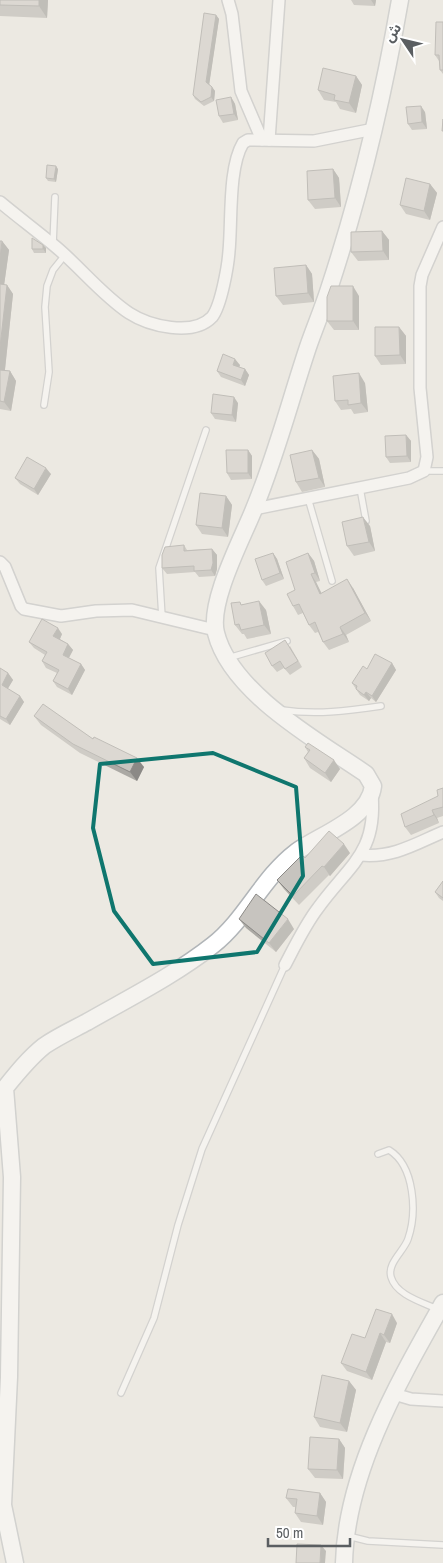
<svg xmlns="http://www.w3.org/2000/svg" width="443" height="1563" font-family="'Archivo Narrow','Noto Sans Arabic',sans-serif">
	<rect width="100%" height="100%" fill="#ece9e2"/>
	<g fill="none" stroke-linecap="round" stroke-linejoin="round">
		<defs>
			<g id="lane">
				<polyline points="53,244 55,197"/>
				<polyline points="44,405 49,372 45,307 47,286 53,270 65,255"/>
				<polyline points="424,471 443,471"/>
				<polyline points="360,488 366,521"/>
				<polyline points="308,498 332,581"/>
				<polyline points="162,617 159,568 206,430"/>
				<polyline points="228,658 287,641"/>
				<path d="M282 710C316 715 347 711 381 706"/>
				<path d="M378 1154 389 1150C415 1166 417 1213 408 1239 404 1251 387 1263 391 1277 396 1295 422 1302 437 1309"/>
				<polyline points="121,1393 154,1318 178,1225 202,1149 285,965"/>
				<polyline points="348,1536 368,1541 443,1545"/>
			</g>
			<g id="street">
				<polyline points="228,0 232,14 241,91 262,140"/>
				<polyline points="269,140 279,0"/>
				<path d="M0 202C18 217 38 232 56 247 81 268 102 295 129 313 149 326 193 337 212 317 221 306 228 266 229 251 232 222 228 168 243 143L248 140 314 141 374 129"/>
				<polyline points="254,509 409,478 424,471 427,457 420,388 420,286 422,275 443,227"/>
				<polyline points="0,562 5,567 21,606 24,609 61,616 96,611 132,610 215,630"/>
				<path d="M361 855C393 858 415 844 443 832"/>
				<path d="M285 965C295 946 305 925 318 908 350 864 377 853 372 794"/>
				<polyline points="394,1394 411,1399 443,1401"/>
			</g>
			<g id="secondary">
				<path d="M15 1563 3 1505 9 1377 12 1177 5 1088C17 1073 29 1058 44 1046 57 1037 72 1030 87 1022 129 998 175 975 213 945 246 919 262 878 296 852 321 834 369 819 373 786L366 774C318 741 231 693 216 633 208 602 243 537 254 509 276 456 290 401 308 347 315 327 323 308 329 289 360 195 383 98 400 0"/>
				<path d="M344 1563C346 1472 399 1381 443 1303"/>
			</g>
		</defs>
		<use href="#lane" stroke="#b3b5b8" stroke-width="8"/>
		<use href="#street" stroke="#b3b5b8" stroke-width="14"/>
		<use href="#secondary" stroke="#b1b5b8" stroke-width="19"/>
		<use href="#lane" stroke="#fff" stroke-width="5.5"/>
		<use href="#street" stroke="#fff" stroke-width="11"/>
		<use href="#secondary" stroke="#fff" stroke-width="16"/>
	</g>
	<g fill="#aba9a4">
		<polygon points="0,0 48,0 47,18 0,16"/>
		<polygon points="351,0 376,0 375,6 354,5"/>
		<polygon points="216,15 219,19 209,84 212,87 215,91 214,101 204,106 195,99 193,95"/>
		<polygon points="443,22 443,74 440,70 439,61 435,55"/>
		<polygon points="356,76 362,85 356,113 340,109 336,102 324,100 318,90"/>
		<polygon points="231,97 235,104 238,120 223,123 219,116"/>
		<polygon points="425,112 427,129 412,130 408,124"/>
		<polygon points="58,169 56,182 48,181 46,178"/>
		<polygon points="333,169 339,178 341,207 315,209 308,200"/>
		<polygon points="430,184 437,193 430,220 406,214 400,205"/>
		<polygon points="382,231 389,240 389,260 358,261 351,252"/>
		<polygon points="0,241 2,241 9,250 4,285 7,285 13,294 5,370 10,371 16,381 11,411 0,409"/>
		<polygon points="43,245 46,248 46,253 34,253 32,249"/>
		<polygon points="306,265 312,274 314,302 283,305 276,296"/>
		<polygon points="359,296 359,330 334,330 327,321"/>
		<polygon points="399,327 406,336 406,364 381,365 375,356"/>
		<polygon points="240,365 239,367 245,369 249,375 245,386 221,377 217,371"/>
		<polygon points="365,383 368,412 354,414 351,409 341,410 335,401"/>
		<polygon points="238,403 236,422 215,419 211,413"/>
		<polygon points="406,435 411,441 411,462 390,463 386,457"/>
		<polygon points="248,450 252,456 252,479 231,480 227,473"/>
		<polygon points="312,450 319,459 325,487 302,492 296,482"/>
		<polygon points="51,474 38,495 20,484 15,478"/>
		<polygon points="226,496 232,505 228,537 202,534 196,525"/>
		<polygon points="370,526 375,551 354,556 347,546"/>
		<polygon points="184,545 187,550 212,549 217,555 217,569 215,576 199,577 195,572 167,574 162,568"/>
		<polygon points="273,553 277,559 284,579 266,586 262,580"/>
		<polygon points="308,553 314,561 320,581 316,582 322,594 353,588 371,621 346,635 349,642 329,650 323,642 318,632 315,633 309,625 303,613 298,615 293,606 295,590"/>
		<polygon points="242,604 266,610 271,634 247,639 244,634 242,634 235,625"/>
		<polygon points="62,634 60,639 68,644 73,650 69,658 81,664 85,670 72,695 57,687 53,681 57,673 46,668 42,661 45,655 34,648 29,642"/>
		<polygon points="290,646 302,667 290,675 284,668 277,672 272,666"/>
		<polygon points="392,663 396,670 376,702 371,698 369,701 360,695 352,683 367,669"/>
		<polygon points="0,668 8,673 13,680 7,689 20,696 24,702 10,725 0,719"/>
		<polygon points="34,716 93,739 144,767 137,781 80,753 41,725"/>
		<polygon points="305,747 340,769 331,782 310,768 304,758 308,752"/>
		<polygon points="443,788 443,816 437,818 439,823 411,835 405,827 438,796"/>
		<polygon points="350,853 330,876 329,875 299,905 284,889 277,880 305,858"/>
		<polygon points="443,881 443,901 439,898 435,892"/>
		<polygon points="239,919 294,929 276,952 246,928"/>
		<polygon points="397,1323 390,1343 386,1342 372,1380 347,1371 341,1363 365,1338"/>
		<polygon points="349,1381 356,1390 347,1432 320,1427 314,1417"/>
		<polygon points="339,1439 345,1448 343,1479 315,1478 308,1469"/>
		<polygon points="320,1493 326,1502 323,1525 301,1522 295,1513 295,1507 293,1507 286,1498"/>
	</g>
	<g fill="#8b8986">
		<polygon points="39,0 48,0 47,18 39,6"/>
		<polygon points="371,0 376,0 375,6"/>
		<polygon points="216,15 219,19 209,86 206,82"/>
		<polygon points="356,76 362,85 356,113 349,103"/>
		<polygon points="212,87 215,91 214,101 211,97"/>
		<polygon points="231,97 235,104 238,120 234,114"/>
		<polygon points="421,106 425,112 427,129 422,122"/>
		<polygon points="56,166 58,169 56,182 54,179"/>
		<polygon points="333,169 339,178 341,207 335,198"/>
		<polygon points="430,184 437,193 430,220 424,211"/>
		<polygon points="382,231 389,240 389,260 383,251"/>
		<polygon points="2,241 9,250 3,293 0,290 0,258"/>
		<polygon points="43,245 46,248 46,253 43,249"/>
		<polygon points="306,265 312,274 314,302 308,293"/>
		<polygon points="7,285 13,294 4,378 0,373 0,347"/>
		<polygon points="353,286 359,296 359,330 353,321"/>
		<polygon points="399,327 406,336 406,364 400,355"/>
		<polygon points="235,359 240,365 238,371 233,365"/>
		<polygon points="245,369 249,375 245,386 241,380"/>
		<polygon points="10,371 16,381 11,411 4,402"/>
		<polygon points="359,373 365,383 368,412 361,403"/>
		<polygon points="234,397 238,403 236,422 232,415"/>
		<polygon points="406,435 411,441 411,462 407,456"/>
		<polygon points="248,450 252,456 252,479 248,473"/>
		<polygon points="312,450 319,459 325,487 319,478"/>
		<polygon points="46,468 51,474 38,495 34,489"/>
		<polygon points="226,496 232,505 228,537 222,528"/>
		<polygon points="363,517 370,526 375,551 369,542"/>
		<polygon points="212,549 217,555 217,569 215,576 211,570"/>
		<polygon points="273,553 277,559 284,579 280,573"/>
		<polygon points="308,553 314,561 320,581 315,573"/>
		<polygon points="311,574 316,582 326,603 320,594"/>
		<polygon points="347,579 353,588 371,621 365,613"/>
		<polygon points="259,601 266,610 271,634 264,625"/>
		<polygon points="340,627 346,635 349,642 343,634"/>
		<polygon points="58,628 62,634 58,643 53,636"/>
		<polygon points="68,644 73,650 67,661 63,655"/>
		<polygon points="392,663 396,670 376,702 372,696"/>
		<polygon points="81,664 85,670 72,695 68,689"/>
		<polygon points="8,673 13,680 6,692 2,685"/>
		<polygon points="366,692 371,698 369,701 364,695"/>
		<polygon points="20,696 24,702 10,725 6,719"/>
		<polygon points="137,758 144,767 137,781 130,772"/>
		<polygon points="334,760 340,769 331,782 325,773"/>
		<polygon points="432,810 437,818 439,823 434,815"/>
		<polygon points="344,844 350,853 330,876 324,867"/>
		<polygon points="288,919 294,929 276,952 269,943"/>
		<polygon points="392,1314 397,1323 390,1343 384,1335"/>
		<polygon points="380,1333 386,1342 372,1380 366,1372"/>
		<polygon points="349,1381 356,1390 347,1432 340,1423"/>
		<polygon points="339,1439 345,1448 343,1479 337,1470"/>
		<polygon points="320,1493 326,1502 323,1525 317,1516"/>
		<polygon points="321,1545 326,1551 325,1563 320,1563"/>
	</g>
	<g fill="#c7c4bf" stroke="#8b8986">
		<polygon points="0,0 39,0 39,6 0,5"/>
		<polygon points="204,13 216,15 206,82 212,87 211,97 201,102 193,95"/>
		<polygon points="436,22 443,22 443,70 440,70 439,55 435,55"/>
		<polygon points="323,68 356,76 349,103 334,100 335,95 318,90"/>
		<polygon points="231,97 234,114 219,116 216,100"/>
		<polygon points="421,106 422,122 408,124 406,107"/>
		<polygon points="443,119 443,131 442,131"/>
		<polygon points="47,165 56,166 54,179 46,178"/>
		<polygon points="333,169 335,198 308,200 307,171"/>
		<polygon points="406,178 430,184 424,211 400,205"/>
		<polygon points="382,231 383,251 351,252 351,232"/>
		<polygon points="32,238 43,245 43,249 32,249"/>
		<polygon points="0,241 2,241 0,258"/>
		<polygon points="306,265 308,293 276,296 274,268"/>
		<polygon points="0,284 7,285 0,347"/>
		<polygon points="331,286 353,286 353,321 327,321 327,297"/>
		<polygon points="375,327 399,327 400,355 375,356"/>
		<polygon points="223,354 235,359 233,365 245,369 241,380 217,371"/>
		<polygon points="0,370 10,371 4,402 0,401"/>
		<polygon points="359,373 361,403 348,405 348,400 335,401 333,376"/>
		<polygon points="213,394 234,397 232,415 211,413"/>
		<polygon points="406,435 407,456 386,457 385,436"/>
		<polygon points="226,450 248,450 248,473 227,473"/>
		<polygon points="312,450 319,478 296,482 290,455"/>
		<polygon points="27,457 46,468 34,489 15,478"/>
		<polygon points="200,493 226,496 222,528 196,525"/>
		<polygon points="363,517 369,542 347,546 342,522"/>
		<polygon points="184,545 184,551 212,549 213,563 211,570 194,571 194,566 162,568 162,555 165,547"/>
		<polygon points="273,553 280,573 262,580 255,559"/>
		<polygon points="308,553 315,573 311,574 320,594 347,579 365,613 340,627 343,634 323,642 315,622 309,625 299,604 293,606 287,594 295,590 286,562"/>
		<polygon points="259,601 264,625 241,630 239,624 235,625 231,603 240,602 241,605"/>
		<polygon points="42,619 58,628 53,636 68,644 63,655 81,664 68,689 53,681 59,670 42,661 47,652 29,642"/>
		<polygon points="285,640 298,661 285,669 280,661 272,666 265,653"/>
		<polygon points="375,654 392,663 372,696 366,692 364,695 356,689 357,686 352,683 363,666 367,669"/>
		<polygon points="0,668 8,673 2,685 20,696 6,719 0,716"/>
		<polygon points="43,704 93,739 94,737 137,758 130,772 73,744 34,716"/>
		<polygon points="308,743 334,760 325,773 304,758 310,750 305,747"/>
		<polygon points="443,788 443,807 432,810 434,815 405,827 401,814 438,796 437,790"/>
		<polygon points="329,831 344,844 324,867 322,866 293,896 277,880 302,855 305,858"/>
		<polygon points="443,881 443,898 435,892"/>
		<polygon points="256,894 288,919 269,943 239,919"/>
		<polygon points="376,1309 392,1314 384,1335 380,1333 366,1372 341,1363 352,1334 365,1338"/>
		<polygon points="322,1375 349,1381 340,1423 314,1417"/>
		<polygon points="310,1437 339,1439 337,1470 308,1469"/>
		<polygon points="288,1489 320,1493 317,1516 295,1513 297,1499 286,1498"/>
		<polygon points="297,1544 321,1545 320,1563 296,1563"/>
	</g>
	<path d="M0 0H443V1563H0ZM213 753 296 787 303 876 257 952 153 964 114 911 93 828 100 764Z" fill="#ece9e2" fill-opacity=".55" fill-rule="evenodd"/>
	<path fill="none" stroke="#0f766e" stroke-width="4" stroke-linejoin="round" d="M213 753 296 787 303 876 257 952 153 964 114 911 93 828 100 764Z"/>
	<g transform="translate(403 40) rotate(305)" stroke="#ffffff" stroke-width="4" paint-order="stroke">
	<path d="M0-4L9 19L0 12L-9 19Z" fill="#5a5e61"/>
	<text y="-8" font-size="14" font-weight="bold" text-anchor="middle" fill="#5a5e61">ش</text>
	</g>
	<path d="M268 1538v8h82v-8" fill="none" stroke="#5a5e61" stroke-width="2.5"/>
	<text x="276" y="1538" font-size="15" fill="#5a5e61" stroke="#ffffff" stroke-width="4" paint-order="stroke">50 m</text>
</svg>
